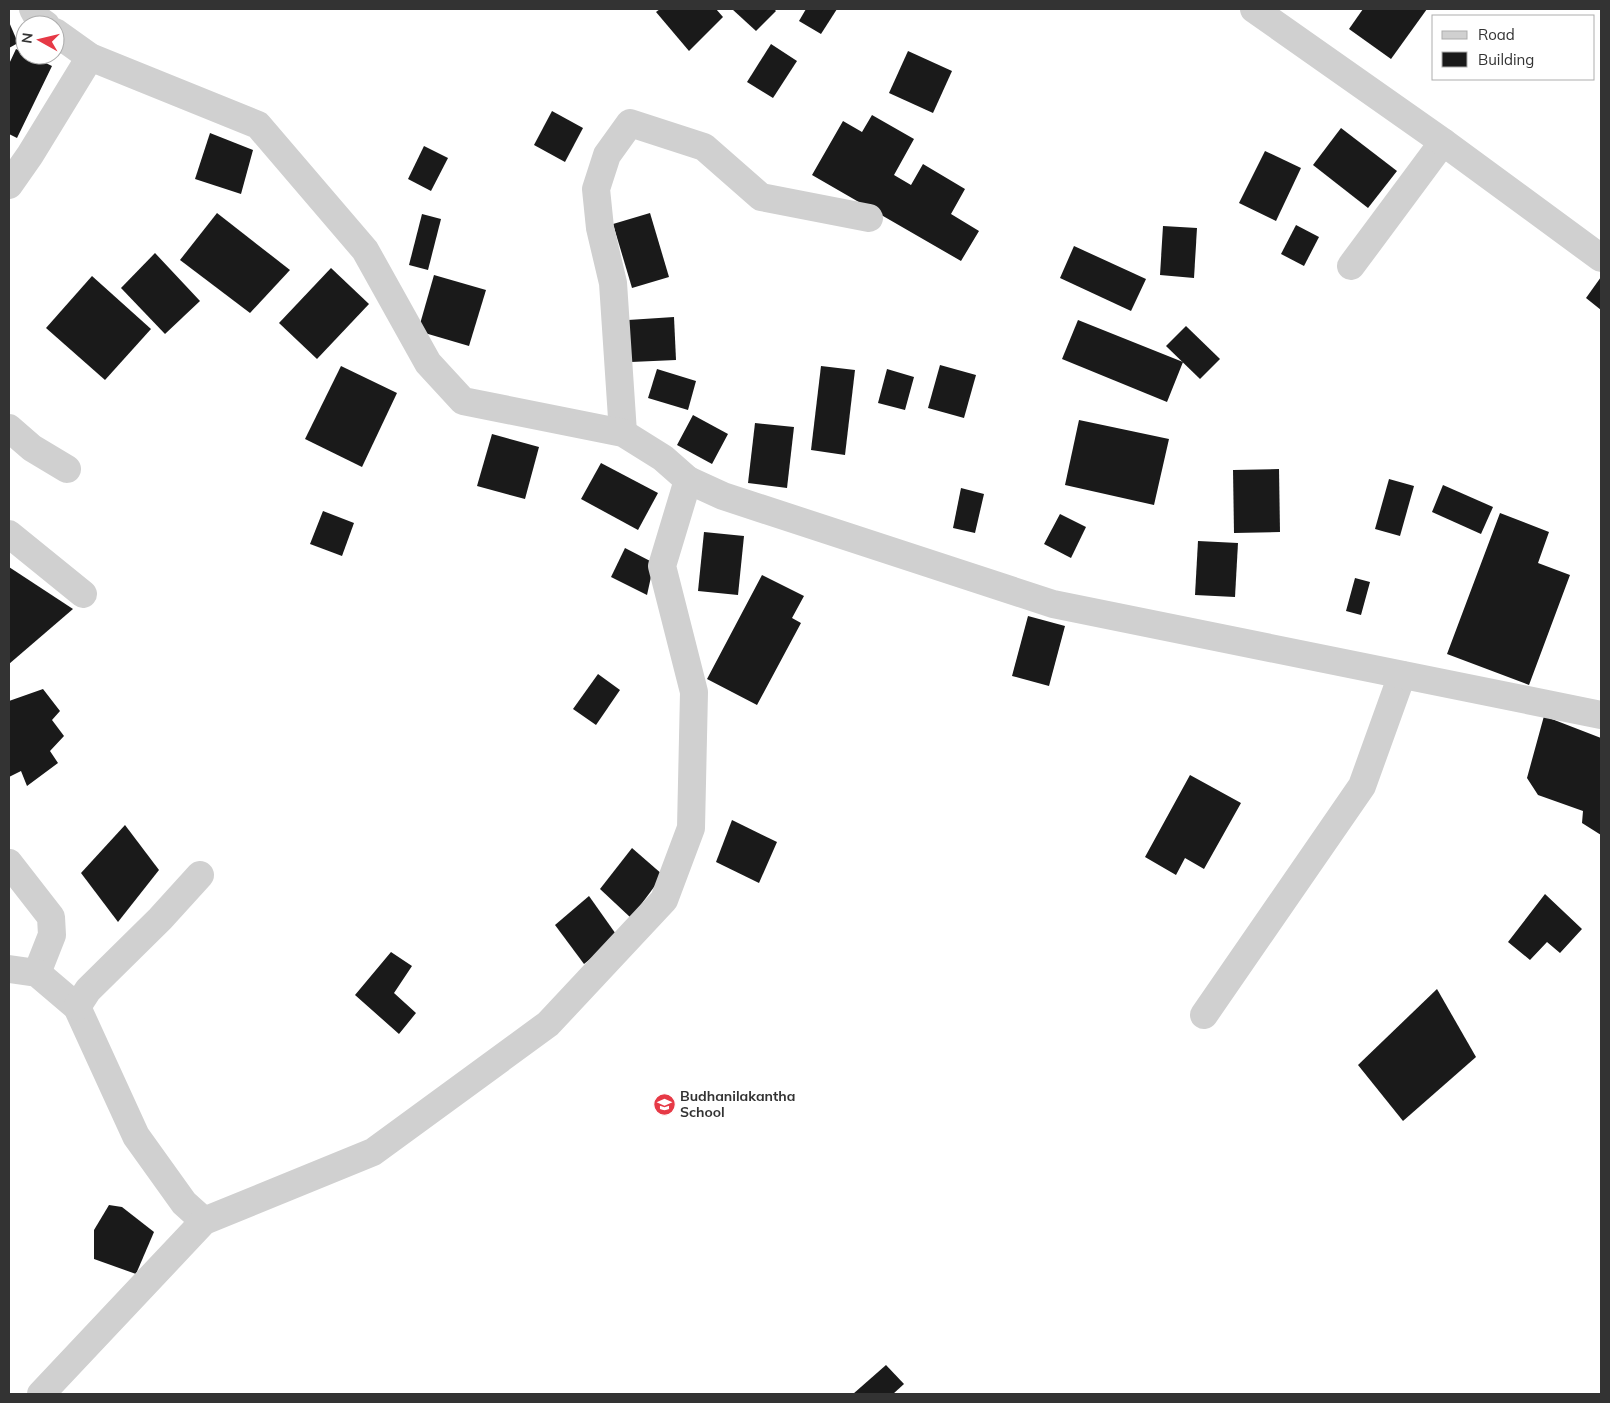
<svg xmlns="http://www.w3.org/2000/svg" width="1610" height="1403" font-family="Mulish,sans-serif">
	<rect width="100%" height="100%" fill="#fff"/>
	<g fill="#1a1a1a">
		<polygon points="660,9 716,9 723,17 689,51 656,12"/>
		<polygon points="732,9 774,9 776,11 756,31"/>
		<polygon points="806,9 837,9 821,34 799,21"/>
		<polygon points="1363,9 1427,9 1391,59 1349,29"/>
		<polygon points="9,22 18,43 9,48"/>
		<polygon points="771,44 797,61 773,98 747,82"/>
		<polygon points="16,49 25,53 25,55 29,55 52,66 17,138 9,134 9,64"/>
		<polygon points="908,51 952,71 933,113 889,93"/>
		<polygon points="552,111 583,128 565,162 534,145"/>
		<polygon points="872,115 914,139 894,175 911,185 923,164 965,189 951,214 979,231 961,261 812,175 843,121 862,132"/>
		<polygon points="1341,128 1397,171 1368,208 1313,165"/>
		<polygon points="210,133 253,150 241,194 195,179"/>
		<polygon points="424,146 448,158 431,191 408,179"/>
		<polygon points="1265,151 1301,168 1276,221 1239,203"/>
		<polygon points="217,213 290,270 250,313 180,260"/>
		<polygon points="650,213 669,277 632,288 613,224"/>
		<polygon points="422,214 441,219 428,270 409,265"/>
		<polygon points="1296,225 1319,237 1304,266 1281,254"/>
		<polygon points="1163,226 1197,228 1194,278 1160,275"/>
		<polygon points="1074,246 1146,279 1131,311 1060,278"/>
		<polygon points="155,253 200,301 165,334 121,288"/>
		<polygon points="331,268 369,304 317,359 279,323"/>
		<polygon points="434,275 486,290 469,346 418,331"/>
		<polygon points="92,276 151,329 105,380 46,328"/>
		<polygon points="1601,277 1601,310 1586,298"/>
		<polygon points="674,317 676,360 631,362 628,320"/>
		<polygon points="1078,320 1183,362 1167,402 1062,359"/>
		<polygon points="1186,326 1220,359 1200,379 1166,346"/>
		<polygon points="940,365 976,375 964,418 928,408"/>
		<polygon points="341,366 397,393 362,467 305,439"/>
		<polygon points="821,366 855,370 845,455 811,450"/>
		<polygon points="657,369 696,381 688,410 648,398"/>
		<polygon points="887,369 914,377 905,410 878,403"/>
		<polygon points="693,415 728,434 712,464 677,445"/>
		<polygon points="1079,420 1169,439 1154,505 1065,485"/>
		<polygon points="755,423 794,427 787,488 748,483"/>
		<polygon points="492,434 539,447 525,499 477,486"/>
		<polygon points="601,463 658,493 638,530 581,499"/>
		<polygon points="1279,469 1280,532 1234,533 1233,470"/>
		<polygon points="1389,479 1414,486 1400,536 1375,529"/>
		<polygon points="1443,485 1493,507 1481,534 1432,512"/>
		<polygon points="961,488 984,494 975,533 953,528"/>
		<polygon points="323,511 354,523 342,556 310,544"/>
		<polygon points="1500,513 1549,532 1538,563 1570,575 1529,685 1447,654"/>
		<polygon points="1060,514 1086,527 1071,558 1044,544"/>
		<polygon points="704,532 744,536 738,595 698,591"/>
		<polygon points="1198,541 1238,543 1235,597 1195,595"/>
		<polygon points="625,548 654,563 647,595 611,577"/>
		<polygon points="9,567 73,609 9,664"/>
		<polygon points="762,575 804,596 792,618 801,623 757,705 707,679"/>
		<polygon points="1355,578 1370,582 1361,615 1346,611"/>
		<polygon points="1028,616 1065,626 1049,686 1012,676"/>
		<polygon points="598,674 620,690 596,725 573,709"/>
		<polygon points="43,689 60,711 52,720 64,736 50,751 58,763 27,786 21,771 9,777 9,701"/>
		<polygon points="1544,716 1601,738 1601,835 1582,823 1583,811 1538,795 1527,778"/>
		<polygon points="1190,775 1241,803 1204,869 1185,858 1176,875 1145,857"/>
		<polygon points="732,820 777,842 759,883 716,862"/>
		<polygon points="125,825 159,870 118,922 81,873"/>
		<polygon points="632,848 663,875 631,918 600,889"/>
		<polygon points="1545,894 1582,929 1560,953 1547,942 1530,960 1508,942"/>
		<polygon points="589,896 618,937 584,964 555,925"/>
		<polygon points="391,952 412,966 394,993 416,1013 399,1034 355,995"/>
		<polygon points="1437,989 1476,1057 1403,1121 1358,1065"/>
		<polygon points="109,1205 122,1207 154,1232 136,1274 94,1259 94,1230"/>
		<polygon points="886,1365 904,1384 893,1394 853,1394"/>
	</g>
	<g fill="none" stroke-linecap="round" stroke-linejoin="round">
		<g stroke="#d0d0d0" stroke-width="28">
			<polyline points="9,185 30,155 90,57"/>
			<polyline points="1351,266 1443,142"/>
			<polyline points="9,428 32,448 67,469"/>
			<polyline points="623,433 613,283 600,228 596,189 607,155 630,123 704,147 761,197 869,218"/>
			<polyline points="9,534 83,594"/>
			<polyline points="9,863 51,917 52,935 37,973"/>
			<polyline points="9,969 37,973 77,1007 136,1136 184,1203 204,1221"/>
			<polyline points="77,1007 88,990 160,919 200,875"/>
			<polyline points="1204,1015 1362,786 1402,675"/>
		</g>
		<g stroke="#d0d0d0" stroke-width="28">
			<polyline points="33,9 39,20 46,25"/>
			<polyline points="1254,9 1443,142 1601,258"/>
			<polyline points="55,32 90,57 258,125 365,250 428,363 463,401 623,433 663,458 688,480 723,496 1053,604 1601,715"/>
			<polyline points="41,1394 204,1221 373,1152 548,1024 664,900 691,828 694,692 662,566 688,480"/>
		</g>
	</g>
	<defs>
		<symbol id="school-disc" viewBox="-11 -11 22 22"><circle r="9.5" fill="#e63946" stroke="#fff"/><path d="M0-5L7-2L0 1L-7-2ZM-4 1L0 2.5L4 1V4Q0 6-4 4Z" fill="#fff"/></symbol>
	</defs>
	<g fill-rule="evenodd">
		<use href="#school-disc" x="652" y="1092" width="25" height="25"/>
	</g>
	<g text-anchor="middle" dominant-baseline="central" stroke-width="5" stroke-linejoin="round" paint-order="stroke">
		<g font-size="14" font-weight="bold" fill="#333" stroke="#fff" text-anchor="start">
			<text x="680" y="1096">Budhanilakantha<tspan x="680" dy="16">School</tspan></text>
		</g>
	</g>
	<rect width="1610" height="1403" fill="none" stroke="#333333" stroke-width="20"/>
	<rect x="1432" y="15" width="162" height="65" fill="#ffffff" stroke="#adadad"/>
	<rect x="1442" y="31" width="25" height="8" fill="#d0d0d0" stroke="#adadad"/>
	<text x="1478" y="40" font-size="15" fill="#333333">Road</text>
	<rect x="1442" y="52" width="25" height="15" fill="#1a1a1a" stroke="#adadad"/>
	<text x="1478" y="65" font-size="15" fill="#333333">Building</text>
	<g transform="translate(40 40) rotate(278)"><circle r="24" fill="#ffffff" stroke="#adadad"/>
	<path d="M0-4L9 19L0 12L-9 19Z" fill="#e63946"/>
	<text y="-8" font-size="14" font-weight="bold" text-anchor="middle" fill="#333333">N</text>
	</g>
</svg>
